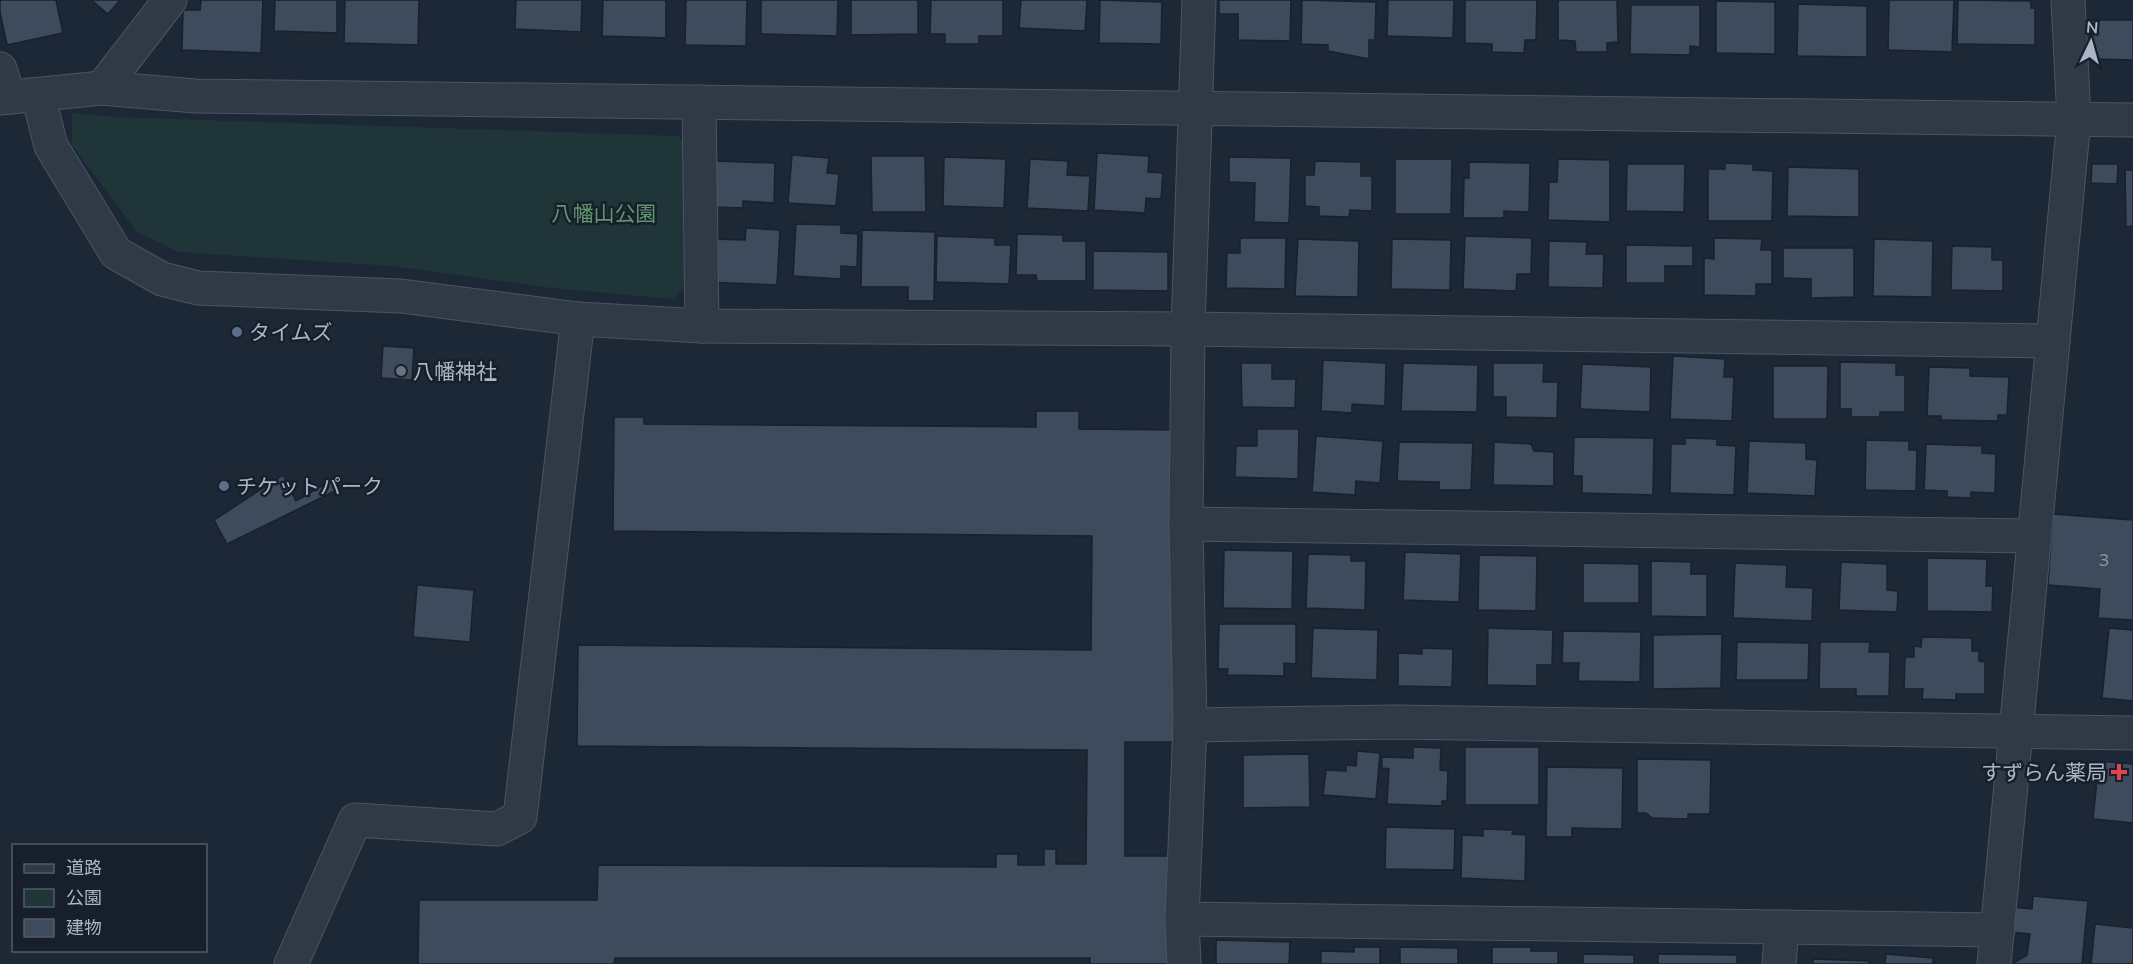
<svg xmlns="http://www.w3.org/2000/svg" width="2133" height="964" font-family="Mulish,'Noto Sans JP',sans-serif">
	<rect width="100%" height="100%" fill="#1d2836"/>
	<polygon fill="#1f3538" points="72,113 116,117 678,136 689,148 686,285 673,299 551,288 392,266 179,252 137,232 72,145"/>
	<g fill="#3d4b5c" stroke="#18212d" stroke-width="1.5">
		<polygon points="0,0 56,0 63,33 7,45 0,12"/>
		<polygon points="91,0 120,0 108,14"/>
		<polygon points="201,0 263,0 261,53 182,50 183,10 200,10"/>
		<polygon points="275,0 337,0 337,33 274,31"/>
		<polygon points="345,0 419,0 418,45 344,43"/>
		<polygon points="516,0 582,0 581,32 515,29"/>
		<polygon points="603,0 666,0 666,38 602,36"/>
		<polygon points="686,0 747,0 746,46 685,45"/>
		<polygon points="761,0 838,0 837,36 761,34"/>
		<polygon points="851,0 918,0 918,34 851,35"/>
		<polygon points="931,0 1003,0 1003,36 979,36 979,44 945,44 945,34 930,34"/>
		<polygon points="1021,0 1087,0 1085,31 1019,28"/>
		<polygon points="1100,0 1162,2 1161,44 1099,43"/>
		<polygon points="1219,0 1291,0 1290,41 1238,40 1238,14 1219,14"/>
		<polygon points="1302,0 1376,2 1375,40 1369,40 1369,59 1328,51 1328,45 1301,44"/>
		<polygon points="1388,0 1454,0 1453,38 1387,36"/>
		<polygon points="1465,0 1537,0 1536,40 1525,40 1524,53 1492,52 1492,44 1465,43"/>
		<polygon points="1558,0 1617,0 1618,42 1607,43 1607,52 1576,52 1575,41 1558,40"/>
		<polygon points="1889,0 1954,0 1952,52 1888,50"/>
		<polygon points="1958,0 2031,1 2031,8 2035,8 2035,45 1957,44"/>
		<polygon points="1716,1 1775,2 1775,54 1716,53"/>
		<polygon points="1798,4 1867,6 1867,57 1797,56"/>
		<polygon points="1631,5 1700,5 1700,47 1690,46 1690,55 1630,54"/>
		<polygon points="2091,20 2133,20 2133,60 2091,59"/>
		<polygon points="1097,153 1149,156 1148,172 1163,173 1161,199 1146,198 1145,213 1094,210"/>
		<polygon points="792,155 829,158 827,173 839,174 836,206 788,203"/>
		<polygon points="871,156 925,156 926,212 872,212"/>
		<polygon points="944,157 1006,159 1004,208 943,206"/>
		<polygon points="1229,157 1291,158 1289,223 1254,222 1255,183 1229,182"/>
		<polygon points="1030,159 1068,161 1067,175 1090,176 1088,211 1027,208"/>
		<polygon points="1395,159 1452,159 1451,214 1395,214"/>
		<polygon points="1558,159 1610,160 1610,222 1548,220 1549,182 1557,182"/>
		<polygon points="714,161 775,163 774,203 743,201 743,208 713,207"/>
		<polygon points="1315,161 1361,162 1361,176 1372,176 1372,211 1350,210 1349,217 1319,216 1319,207 1305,206 1305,175 1314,175"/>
		<polygon points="1469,162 1530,163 1529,212 1504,211 1504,218 1463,218 1464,178 1469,178"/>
		<polygon points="1725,163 1753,164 1753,170 1773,171 1772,221 1708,221 1708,169 1725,169"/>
		<polygon points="1627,164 1685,164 1684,212 1626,211"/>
		<polygon points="2092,164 2118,164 2117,184 2091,183"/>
		<polygon points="1788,167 1859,169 1859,217 1787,216"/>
		<polygon points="2125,170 2133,170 2133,226 2126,227"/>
		<polygon points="796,224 841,225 841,233 858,234 857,267 841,266 841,279 793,276"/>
		<polygon points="746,228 780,230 777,285 710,282 712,239 745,240"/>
		<polygon points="862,230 935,232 934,301 908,301 908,287 861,287"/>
		<polygon points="1017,234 1063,235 1063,241 1086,241 1086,281 1037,281 1036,275 1016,275"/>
		<polygon points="937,236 995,238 995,245 1011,245 1009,284 936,282"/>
		<polygon points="1465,236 1532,238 1531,274 1517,274 1516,291 1463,289"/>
		<polygon points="1240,238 1286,238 1285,289 1226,288 1227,253 1240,253"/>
		<polygon points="1714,238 1762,239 1761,250 1772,250 1772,284 1756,284 1756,296 1704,295 1704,258 1714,259"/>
		<polygon points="1298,239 1359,241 1358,297 1295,296"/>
		<polygon points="1392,239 1451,240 1450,290 1391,289"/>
		<polygon points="1874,239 1933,241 1932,297 1873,296"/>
		<polygon points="1549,241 1587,242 1586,254 1604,254 1603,288 1548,287"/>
		<polygon points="1626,245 1693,246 1693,266 1665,266 1665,283 1626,283"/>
		<polygon points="1952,246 1992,247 1992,260 2003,260 2003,291 1951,290"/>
		<polygon points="1783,248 1854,248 1854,297 1811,298 1811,279 1783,278"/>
		<polygon points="1093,251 1168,252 1168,291 1093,290"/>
		<polygon points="383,346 414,348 412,380 381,378"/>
		<polygon points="1673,356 1725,359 1724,377 1734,377 1732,421 1670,419"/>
		<polygon points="1323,360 1386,363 1385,406 1352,404 1352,413 1321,411"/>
		<polygon points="1840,362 1896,363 1896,375 1905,375 1905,412 1880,412 1880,417 1851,417 1851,409 1840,409"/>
		<polygon points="1241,363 1272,363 1272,379 1296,379 1295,408 1242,407"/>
		<polygon points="1403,363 1478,365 1477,412 1401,411"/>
		<polygon points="1493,363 1544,363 1543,382 1558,382 1557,418 1506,417 1506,397 1493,397"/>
		<polygon points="1582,364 1651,367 1650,412 1580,409"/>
		<polygon points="1773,366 1828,366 1827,419 1773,419"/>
		<polygon points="1929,367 1970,368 1970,376 2009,377 2007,415 1998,415 1998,421 1941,420 1941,416 1927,416"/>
		<polygon points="1036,411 1079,411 1079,429 1182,430 1188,742 1125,742 1125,856 1179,856 1179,964 1090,964 1090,958 615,958 614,964 418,964 419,900 597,900 598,865 996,867 996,854 1018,854 1018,865 1044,865 1044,849 1056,849 1056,864 1086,864 1087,750 577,746 578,645 1091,650 1092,536 613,531 614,417 644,417 644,424 1036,427"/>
		<polygon points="1257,429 1299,429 1298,479 1235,477 1236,446 1257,446"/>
		<polygon points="1316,436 1383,441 1380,483 1356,481 1355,495 1312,492"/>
		<polygon points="1574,437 1654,438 1653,495 1582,493 1582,476 1573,476"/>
		<polygon points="1685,438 1717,439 1717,445 1736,446 1734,495 1670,493 1671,444 1685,444"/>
		<polygon points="1866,440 1909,441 1909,450 1917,450 1916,491 1865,490"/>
		<polygon points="1749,441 1806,443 1806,459 1817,460 1815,496 1747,493"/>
		<polygon points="1399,442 1473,443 1471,490 1439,490 1439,482 1397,481"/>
		<polygon points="1494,442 1531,444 1534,451 1554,452 1554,486 1493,485"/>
		<polygon points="1926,444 1982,446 1982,453 1996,454 1995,493 1971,492 1971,498 1947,497 1947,491 1924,490"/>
		<polygon points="283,475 296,501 332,480 339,489 227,544 214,520"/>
		<polygon points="2053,514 2133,520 2133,620 2098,618 2100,589 2048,585"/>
		<polygon points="1224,550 1293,551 1292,609 1223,608"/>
		<polygon points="1405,552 1461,554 1459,602 1403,600"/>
		<polygon points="1308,554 1351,555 1351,561 1366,561 1365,610 1306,608"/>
		<polygon points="1479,555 1537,556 1536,611 1478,610"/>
		<polygon points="1927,558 1987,559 1986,586 1993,586 1992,612 1927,611"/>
		<polygon points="1651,561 1691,562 1691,574 1707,574 1707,617 1651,616"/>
		<polygon points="1841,562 1887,564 1887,590 1898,591 1897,612 1839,610"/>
		<polygon points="1583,563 1639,564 1639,603 1583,603"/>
		<polygon points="1735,563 1787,565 1786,587 1813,588 1812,621 1733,618"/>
		<polygon points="417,585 474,590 470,642 413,637"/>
		<polygon points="1219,624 1296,624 1296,664 1284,663 1284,676 1227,675 1228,669 1218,669"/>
		<polygon points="1313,628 1378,630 1377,680 1311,678"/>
		<polygon points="1488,628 1553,630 1552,665 1537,665 1537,686 1487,685"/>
		<polygon points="2109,628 2133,630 2133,701 2102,698"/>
		<polygon points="1563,631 1641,632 1640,682 1578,681 1579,663 1562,663"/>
		<polygon points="1722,634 1721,688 1653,689 1653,635"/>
		<polygon points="1922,637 1972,638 1972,651 1979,651 1979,661 1985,662 1985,694 1956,694 1956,700 1922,699 1923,689 1904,689 1905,657 1914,657 1914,646 1921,647"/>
		<polygon points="1737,642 1809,643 1808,680 1736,680"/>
		<polygon points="1820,642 1870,642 1869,652 1890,652 1889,696 1856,696 1856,689 1819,689"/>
		<polygon points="1422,648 1453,649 1452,687 1398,686 1398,653 1422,654"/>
		<polygon points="1413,747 1441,748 1440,770 1448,771 1447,801 1442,801 1442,806 1387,804 1389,769 1382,768 1382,757 1413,758"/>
		<rect x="1465" y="747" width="74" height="58"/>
		<polygon points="1357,751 1380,753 1376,799 1323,795 1326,770 1346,771 1346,765 1356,766"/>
		<polygon points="1309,754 1310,807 1243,808 1243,755"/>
		<polygon points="1637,759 1711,760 1710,814 1688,814 1688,819 1652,818 1646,813 1637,813"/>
		<polygon points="2099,761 2133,764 2133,823 2093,819"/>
		<polygon points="1547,767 1623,768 1622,829 1572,828 1572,837 1546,837"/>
		<polygon points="1386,827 1455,829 1454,870 1385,869"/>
		<polygon points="1483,829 1513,830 1512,834 1526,835 1525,881 1461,878 1462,835 1483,836"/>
		<polygon points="2033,896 2088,901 2082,964 2012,964 2027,955 2030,934 2009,932 2012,907 2032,909"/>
		<polygon points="2095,924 2133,928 2133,964 2091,964"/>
		<polygon points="1216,940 1290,942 1289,964 1216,964"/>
		<polygon points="1354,947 1380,947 1380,964 1321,964 1321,951 1354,952"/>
		<polygon points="1400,947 1458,948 1458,964 1400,964"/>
		<polygon points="1492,947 1531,947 1531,951 1558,951 1558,964 1492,964"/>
		<polygon points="1583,954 1634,955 1634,964 1583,964"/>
		<polygon points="1658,954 1737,955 1737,964 1658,964"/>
		<polygon points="1886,954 1933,958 1933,964 1885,964"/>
		<polygon points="1813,959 1869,961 1869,964 1813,964"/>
	</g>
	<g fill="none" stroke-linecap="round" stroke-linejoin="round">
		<defs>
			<g id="minor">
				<polyline points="0,69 9,97"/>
				<polyline points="102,88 170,0"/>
				<polyline points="38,95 51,146 116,253 162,279 198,288 401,296 578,319 702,326 1188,329 2053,341"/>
				<polyline points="0,98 102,88 195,96 2133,120"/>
				<polyline points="699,102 702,326"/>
				<polyline points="1186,524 2034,536"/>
				<polyline points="1190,725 1396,722 2133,733"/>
				<polyline points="1182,919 1998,930"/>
				<polyline points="291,964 355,820 497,829 520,817 578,319"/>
				<polyline points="1184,964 1182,919 1190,725 1186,524 1188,329 1199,0"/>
				<polyline points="1779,964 1782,927"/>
				<polyline points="1994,964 2074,119 2068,0"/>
			</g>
		</defs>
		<use href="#minor" stroke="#4b5562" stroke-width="35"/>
		<use href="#minor" stroke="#303a47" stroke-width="33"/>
	</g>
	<g fill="#5c6f8a" stroke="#161f2b" stroke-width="2">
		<circle cx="237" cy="332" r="6"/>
		<circle cx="224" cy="486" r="6"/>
	</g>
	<circle fill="#6b7280" stroke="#161f2b" stroke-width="2" cx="401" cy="371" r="6"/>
	<path fill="#e0444e" stroke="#161f2b" stroke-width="2" d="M2116 763h6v6h6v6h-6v6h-6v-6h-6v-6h6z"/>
	<g text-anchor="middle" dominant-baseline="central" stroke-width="5" stroke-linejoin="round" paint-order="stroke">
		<g font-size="18" fill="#8f9aab">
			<text x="2104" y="559">3</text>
		</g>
		<g font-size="21" fill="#60966c" stroke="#161f2b">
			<text x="604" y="213">八幡山公園</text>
		</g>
		<g font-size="21" fill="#aab5c5" stroke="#161f2b" text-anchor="start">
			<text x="249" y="332">タイムズ</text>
			<text x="413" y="371">八幡神社</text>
			<text x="236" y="486">チケットパーク</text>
			<text x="2107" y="772" text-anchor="end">すずらん薬局</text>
		</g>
	</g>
	<rect x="12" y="844" width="195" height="108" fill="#161f2b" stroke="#515b69" stroke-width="1.5"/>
	<rect x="24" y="864" width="30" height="9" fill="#303a47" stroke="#515b69" stroke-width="1.5"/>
	<text x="66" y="874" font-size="18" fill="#aab5c5">道路</text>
	<rect x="24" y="889" width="30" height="18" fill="#1f3538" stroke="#515b69" stroke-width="1.5"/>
	<text x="66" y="904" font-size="18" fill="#aab5c5">公園</text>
	<rect x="24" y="919" width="30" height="18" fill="#3d4b5c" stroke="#515b69" stroke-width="1.5"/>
	<text x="66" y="934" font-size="18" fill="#aab5c5">建物</text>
	<g transform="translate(2091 42) rotate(5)" stroke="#161f2b" stroke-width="4.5" paint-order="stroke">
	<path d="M0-4.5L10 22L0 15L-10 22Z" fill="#aab5c5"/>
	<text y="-9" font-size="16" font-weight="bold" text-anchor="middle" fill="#aab5c5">N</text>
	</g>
</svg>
